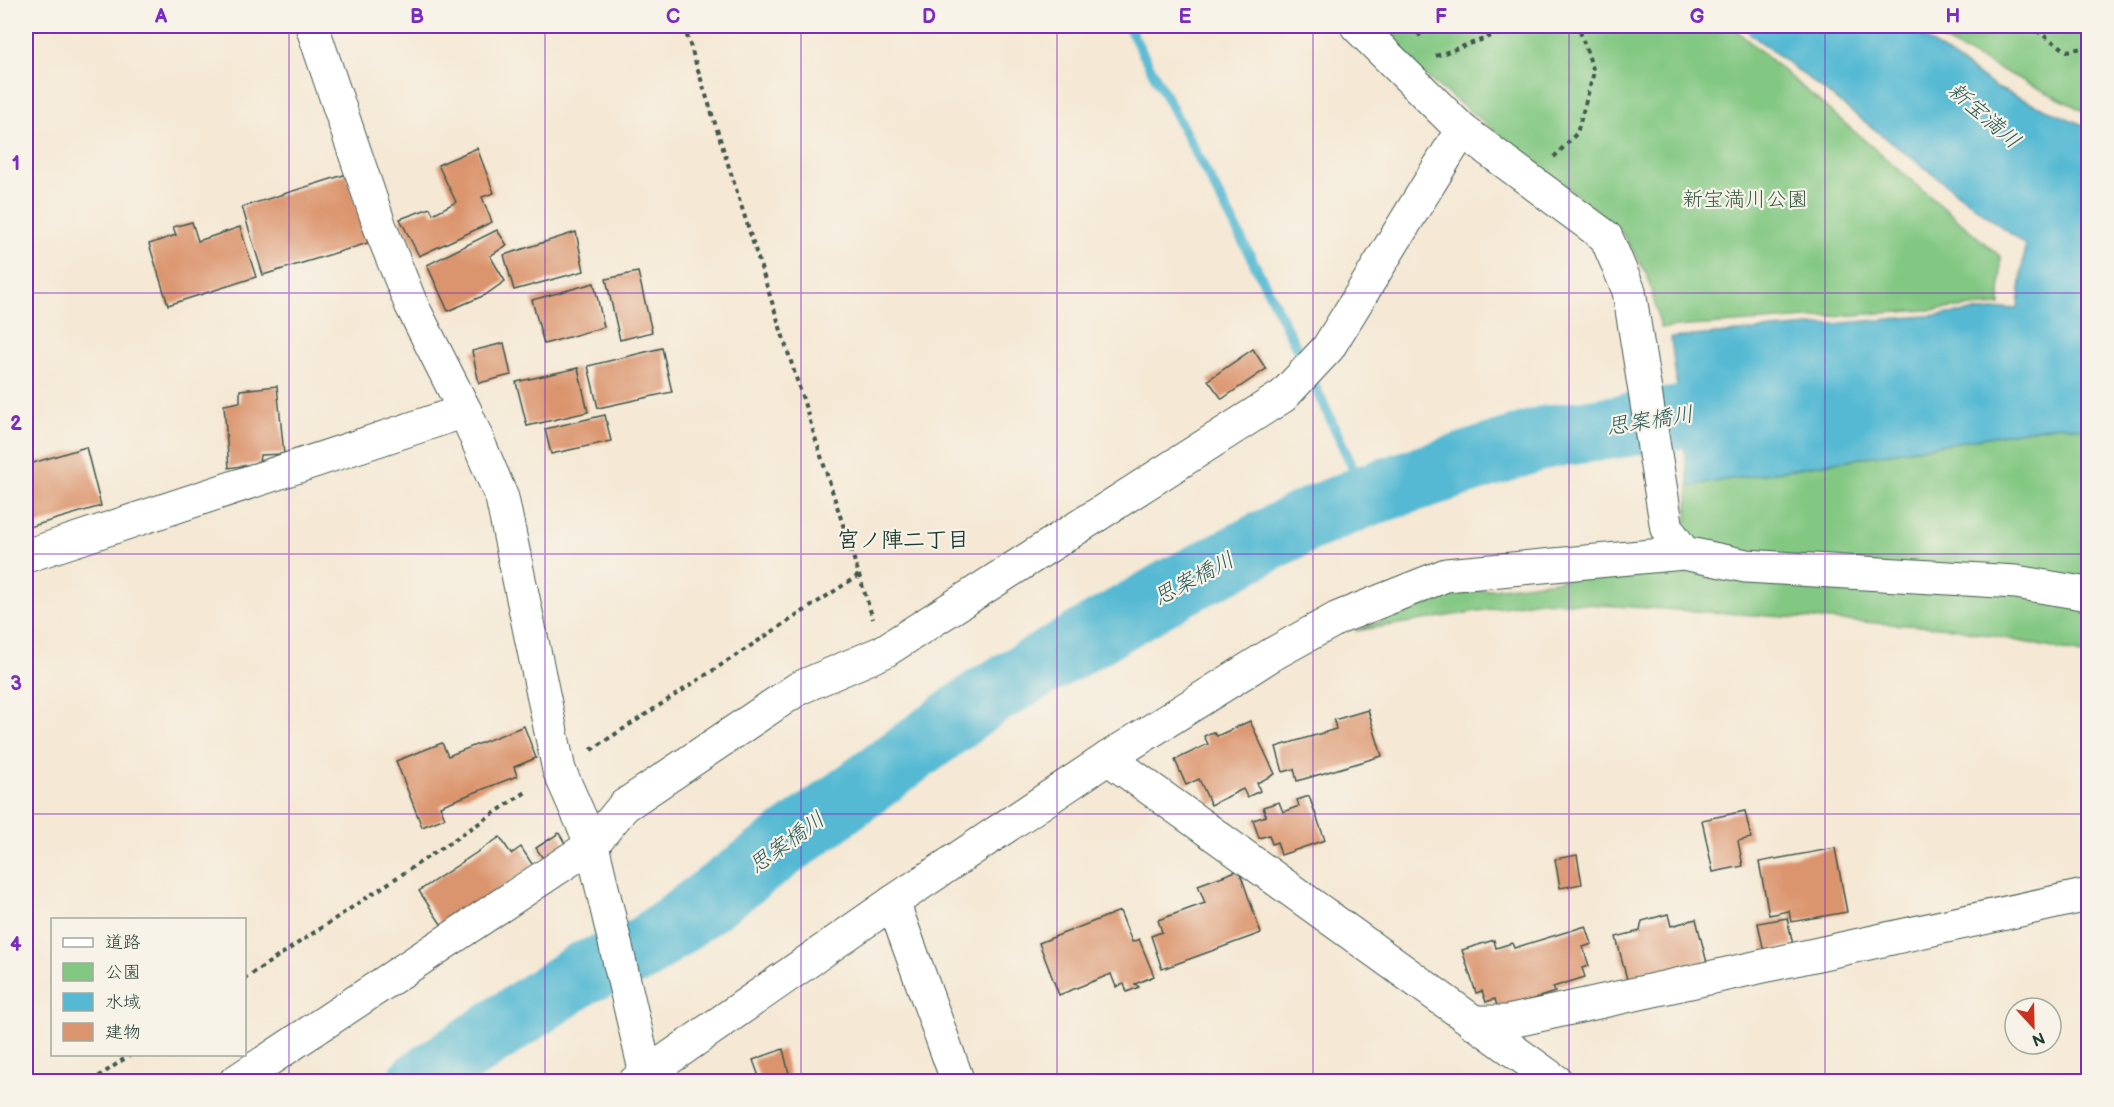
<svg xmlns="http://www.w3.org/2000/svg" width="2114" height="1107" font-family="'Balsamiq Sans','Klee One',sans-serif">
	<rect width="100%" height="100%" fill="#f7f3e8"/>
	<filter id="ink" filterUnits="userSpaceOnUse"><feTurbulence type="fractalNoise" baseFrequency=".0167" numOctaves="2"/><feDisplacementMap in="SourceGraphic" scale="12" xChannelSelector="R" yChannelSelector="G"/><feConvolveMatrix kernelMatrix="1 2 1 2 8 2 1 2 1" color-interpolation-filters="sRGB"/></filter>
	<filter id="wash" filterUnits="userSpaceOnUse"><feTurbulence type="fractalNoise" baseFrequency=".008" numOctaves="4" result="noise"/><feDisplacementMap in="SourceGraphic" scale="24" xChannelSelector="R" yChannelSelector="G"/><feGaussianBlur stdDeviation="1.35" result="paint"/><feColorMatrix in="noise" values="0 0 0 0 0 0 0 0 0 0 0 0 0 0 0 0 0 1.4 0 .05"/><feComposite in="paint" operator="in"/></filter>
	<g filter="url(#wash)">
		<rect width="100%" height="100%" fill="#f5e8d4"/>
		<g fill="#82c782" stroke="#50825b" stroke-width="1.5">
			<polygon points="1377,26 1731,26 2001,257 2000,305 1661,328 1647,274 1619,228 1411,65"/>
			<polygon points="1924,26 2088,26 2088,113 1935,37"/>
			<polygon points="2060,425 2088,430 2088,655 1953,628 1540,601 1355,631 1455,594 1671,566 1687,517 1689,486"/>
		</g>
		<polygon fill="#55b9d3" stroke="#3a7b84" stroke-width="1.5" points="1744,26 1912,26 1919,34 1997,88 2088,127 2088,430 2060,425 1689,486 1671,338 2018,308 2025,245 1748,32"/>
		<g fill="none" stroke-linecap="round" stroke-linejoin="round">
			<path stroke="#55b9d3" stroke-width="10" d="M1128 26C1211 180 1295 334 1365 496"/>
			<polyline stroke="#55b9d3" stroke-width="63" points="419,1082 583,973 639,952 986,697 1173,589 1303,522 1365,496 1547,437 1765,405"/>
		</g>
		<g id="blocks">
			<g fill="#db956e">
				<polygon points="477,148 494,193 482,197 492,222 419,256 400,219 430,208 433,214 456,202 438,165"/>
				<polygon points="347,174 368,243 263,275 242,207"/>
				<polygon points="192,222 198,241 240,227 256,277 168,305 149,244 176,235 173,227"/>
				<polygon points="497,230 507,245 490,256 505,281 485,295 448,311 427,265"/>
				<polygon points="576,232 584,271 514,290 504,255"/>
				<polygon points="638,272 652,332 620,340 606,279"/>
				<polygon points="594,283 604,327 544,344 532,300"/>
				<polygon points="504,343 511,375 479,383 472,351"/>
				<polygon points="662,348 672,392 598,408 588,366"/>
				<polygon points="1253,349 1266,369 1222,399 1208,380"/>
				<polygon points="578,368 588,412 527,426 516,382"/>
				<polygon points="277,386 284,454 260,455 259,463 229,468 224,405 240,402 240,390"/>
				<polygon points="605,415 611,441 551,454 545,429"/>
				<polygon points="86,447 101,506 26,528 26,465"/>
				<polygon points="1368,710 1382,756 1297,781 1294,769 1283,772 1276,747 1336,729 1334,720"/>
				<polygon points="1250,721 1275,774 1257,783 1260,791 1247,797 1243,789 1211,805 1199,779 1186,785 1175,760 1208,744 1204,736 1213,732 1217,736"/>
				<polygon points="524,726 536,758 514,767 517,776 440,806 445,818 422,827 396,761 442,743 448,756"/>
				<polygon points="1309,796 1325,840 1281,855 1277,842 1272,844 1269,835 1259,838 1253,820 1266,816 1263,807 1279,802 1283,812 1299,806 1297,800"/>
				<polygon points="1745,811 1751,838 1738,841 1743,866 1713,872 1702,820"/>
				<polygon points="559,833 567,847 544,860 536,848"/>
				<polygon points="500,837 511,854 521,847 534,867 443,927 419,891"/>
				<polygon points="1835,848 1847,912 1791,922 1789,911 1769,915 1759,862"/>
				<polygon points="1577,855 1582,884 1560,888 1555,859"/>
				<polygon points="1239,870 1261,933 1162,969 1151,936 1162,932 1158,920 1205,903 1198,885"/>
				<polygon points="1120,911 1132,942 1139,939 1154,976 1135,984 1139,987 1127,992 1124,984 1116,987 1111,974 1059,995 1039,943"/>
				<polygon points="1668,914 1671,926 1696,919 1708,967 1629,987 1616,937 1640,931 1642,921"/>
				<polygon points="1787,918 1793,945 1764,952 1758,923"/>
				<polygon points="1586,926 1592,944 1583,947 1589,966 1582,968 1585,977 1553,987 1555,992 1498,1010 1495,999 1486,1002 1482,991 1476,993 1462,950 1494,940 1496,948 1512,943 1514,948"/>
				<polygon points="783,1049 791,1082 761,1082 753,1060"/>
			</g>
		</g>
	</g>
	<g filter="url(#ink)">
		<use href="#blocks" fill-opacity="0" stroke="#3f574c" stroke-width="1.5"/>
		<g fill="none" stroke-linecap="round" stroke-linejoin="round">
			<defs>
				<g id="street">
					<polyline points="312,26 380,227 411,304 465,411 502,498 559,770 592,845 646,1074"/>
					<polyline points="1357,26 1462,130 1606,237 1629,291 1667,529 1684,553 1746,566 2016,582 2088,594"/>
					<polyline points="26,556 465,411"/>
					<polyline points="1108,758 1271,655 1338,618 1446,575 1684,553"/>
					<polyline points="893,902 958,1082"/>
					<polyline points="1473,1022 1507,1022 2088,895"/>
					<polyline points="235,1082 592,845 624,806 799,688 883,652 1283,396 1328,348 1462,130"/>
					<polyline points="635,1082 893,902 1108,758 1557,1082"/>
				</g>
			</defs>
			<use href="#street" stroke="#3f574c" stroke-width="35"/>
			<g stroke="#3f574c" stroke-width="4" stroke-dasharray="4.5 4.5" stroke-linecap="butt">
				<polyline points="684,26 873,619"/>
				<polyline points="1412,26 1423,39"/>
				<polyline points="2029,26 2067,51 2088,47"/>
				<polyline points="1436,56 1500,33 1508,26"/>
				<polyline points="1554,157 1577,133 1594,72 1578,26"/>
				<polyline points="591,750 859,575"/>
				<polyline points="244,979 529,790"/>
				<polyline points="91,1082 131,1054"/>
			</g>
			<use href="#street" stroke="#fff" stroke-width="33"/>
		</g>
	</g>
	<path fill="none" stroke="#7b2cbf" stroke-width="1.5" stroke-opacity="0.55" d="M289 26V1082M545 26V1082M801 26V1082M1057 26V1082M1313 26V1082M1569 26V1082M1825 26V1082M26 293H2088M26 554H2088M26 814H2088"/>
	<g text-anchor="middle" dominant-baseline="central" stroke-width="4.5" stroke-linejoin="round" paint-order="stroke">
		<g font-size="21" fill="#335944" stroke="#f7f3e8">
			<text x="1745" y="199">新宝満川公園</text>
		</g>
		<g font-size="22" font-style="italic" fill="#2c5c5c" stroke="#f7f3e8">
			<text transform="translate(1984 116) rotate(41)">新宝満川</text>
			<text transform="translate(1650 421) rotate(-9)">思案橋川</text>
			<text transform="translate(1194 579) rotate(-28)">思案橋川</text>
			<text transform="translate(787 843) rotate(-36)">思案橋川</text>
		</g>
		<g font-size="22" font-weight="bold" fill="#1f3d34" stroke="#f7f3e8">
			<text x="903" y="540">宮ノ陣二丁目</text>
		</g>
	</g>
	<rect width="2114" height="1107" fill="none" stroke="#f7f3e8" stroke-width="66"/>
	<rect x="51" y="918" width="195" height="138" fill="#f7f3e8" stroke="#a1aaa0" stroke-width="1.5"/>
	<rect x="63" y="938" width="30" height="9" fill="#ffffff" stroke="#a1aaa0" stroke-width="1.5"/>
	<text x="105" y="948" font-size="18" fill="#1f3d34">道路</text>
	<rect x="63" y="963" width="30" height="18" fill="#82c782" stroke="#a1aaa0" stroke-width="1.5"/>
	<text x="105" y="978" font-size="18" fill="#1f3d34">公園</text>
	<rect x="63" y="993" width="30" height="18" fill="#55b9d3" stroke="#a1aaa0" stroke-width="1.5"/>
	<text x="105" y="1008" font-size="18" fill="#1f3d34">水域</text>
	<rect x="63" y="1023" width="30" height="18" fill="#db956e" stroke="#a1aaa0" stroke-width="1.5"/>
	<text x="105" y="1038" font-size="18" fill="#1f3d34">建物</text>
	<g transform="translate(2033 1026) rotate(158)"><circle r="28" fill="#f7f3e8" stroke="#a1aaa0" stroke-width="1.5"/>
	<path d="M0-4.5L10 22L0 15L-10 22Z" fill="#c8321e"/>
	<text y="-9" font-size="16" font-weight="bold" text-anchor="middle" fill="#1f3d34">N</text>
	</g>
	<rect x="33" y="33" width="2048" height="1041" fill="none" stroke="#7b2cbf" stroke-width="2"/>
	<g font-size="20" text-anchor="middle" font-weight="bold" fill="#7b2cbf">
		<text x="161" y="23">A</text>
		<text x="417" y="23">B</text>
		<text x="673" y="23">C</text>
		<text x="929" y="23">D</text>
		<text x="1185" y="23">E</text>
		<text x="1441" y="23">F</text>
		<text x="1697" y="23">G</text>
		<text x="1953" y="23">H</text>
		<text x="16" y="170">1</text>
		<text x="16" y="430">2</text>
		<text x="16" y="690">3</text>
		<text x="16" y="951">4</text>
	</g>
</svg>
